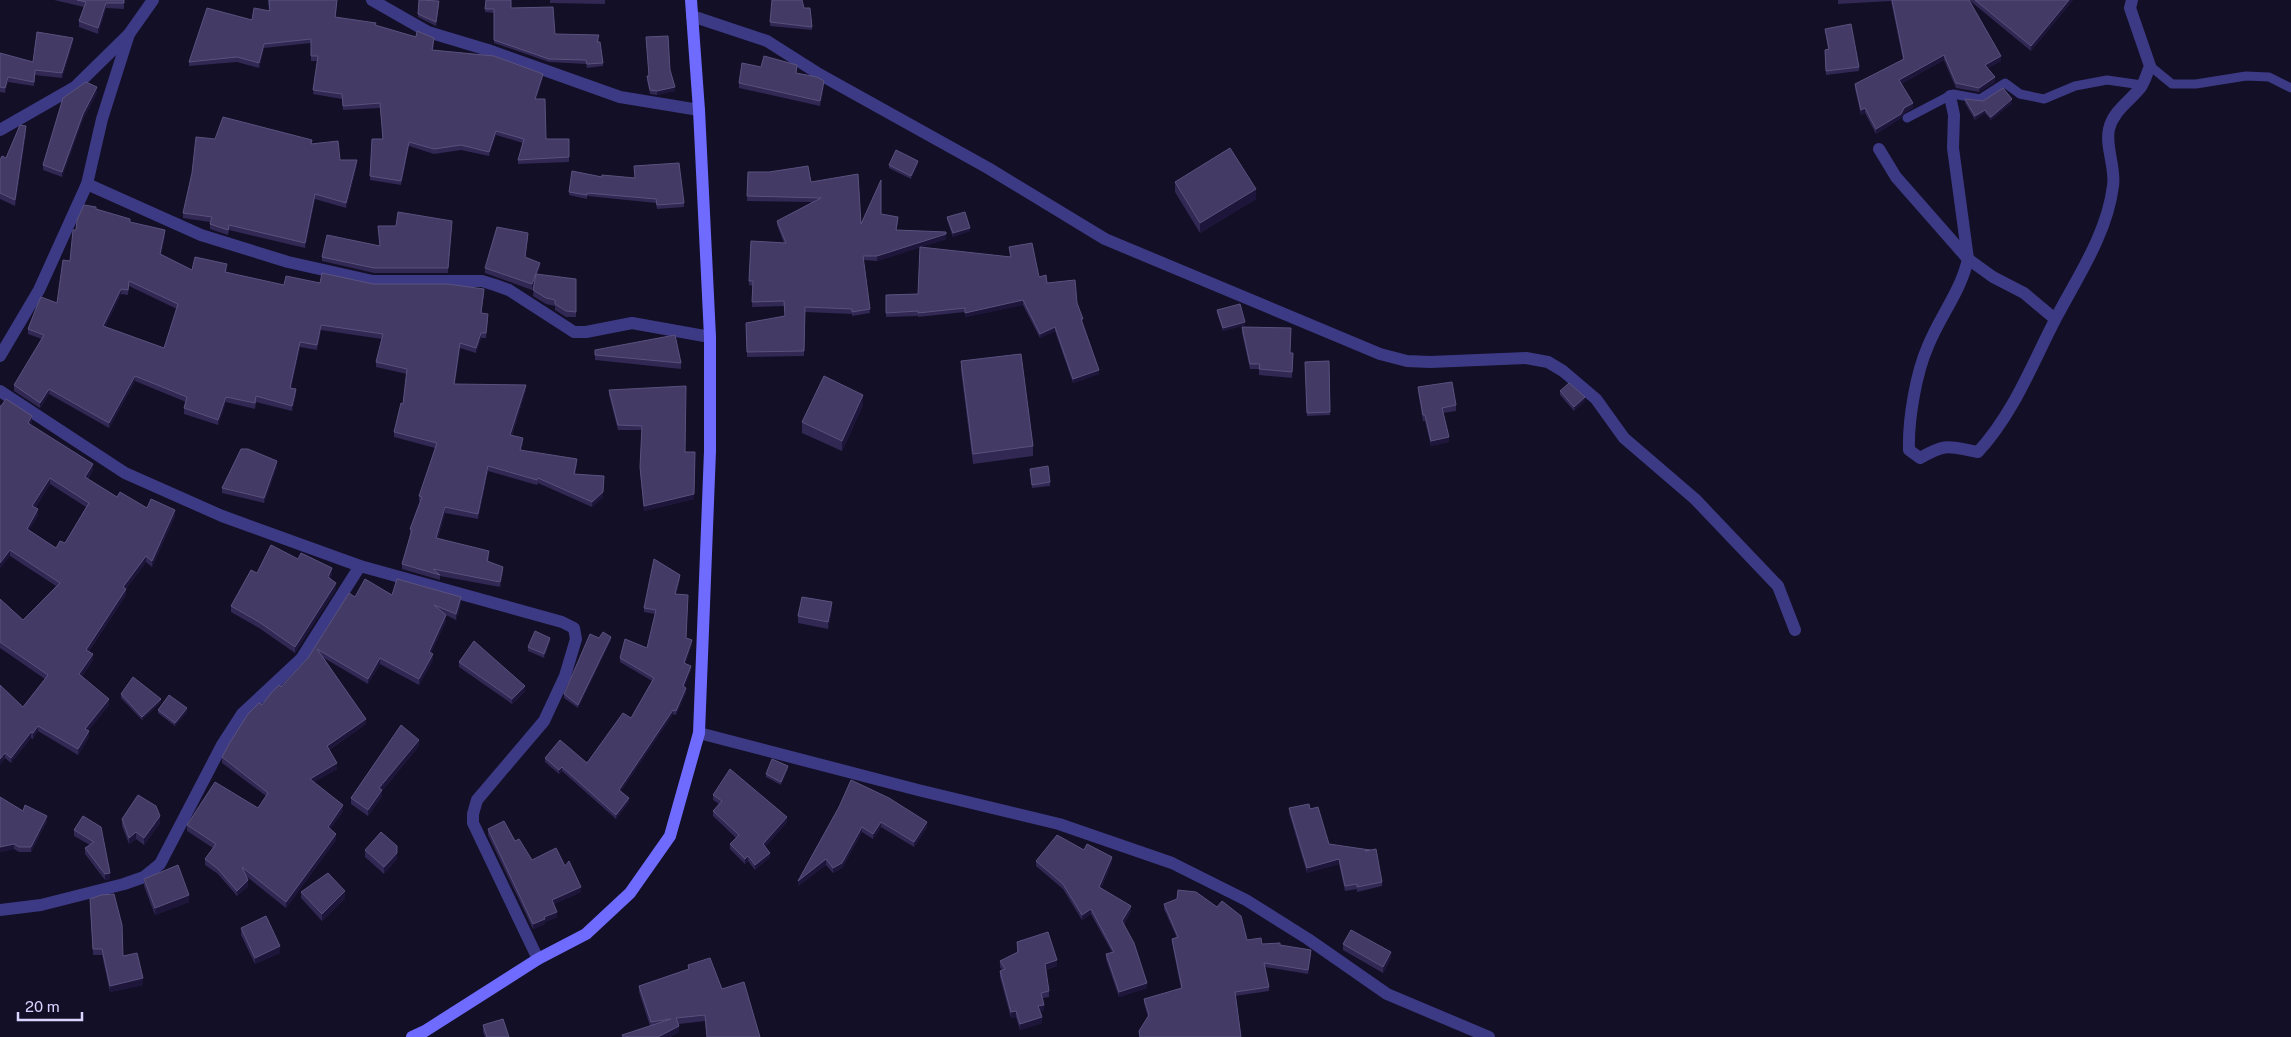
<svg xmlns="http://www.w3.org/2000/svg" width="2291" height="1037" font-family="'Public Sans',sans-serif">
	<rect width="100%" height="100%" fill="#130f26"/>
	<g fill="none" stroke-linecap="round" stroke-linejoin="round">
		<g stroke="#3d3a85" stroke-width="9">
			<polyline points="2150,66 2172,84 2196,84 2246,76 2269,77 2291,88"/>
			<polyline points="1907,118 1953,94 1980,99 2005,83 2020,94 2044,99 2075,86 2107,80 2142,85"/>
		</g>
		<g stroke="#3d3a85" stroke-width="12">
			<polyline points="372,0 428,32 488,50 620,97 699,110"/>
			<polyline points="692,16 767,41 819,74 988,168 1105,239 1380,354 1407,361 1430,362 1526,358 1548,362 1563,371 1596,399 1624,438 1695,499 1778,586 1795,630"/>
			<path d="M1950 96 1954 115 1953 148 1968 259C1961 291 1940 316 1928 346 1916 373 1908 420 1909 450L1920 458C1948 442 1949 447 1978 452 2014 413 2032 364 2056 318 2078 276 2107 234 2113 186 2116 168 2105 147 2109 129 2113 111 2130 101 2141 87 2145 81 2147 73 2150 66L2130 8 2132 0"/>
			<polyline points="0,130 75,87 129,34 153,0"/>
			<polyline points="1879,149 1896,177 1968,259 1993,277 2024,293 2055,319"/>
			<polyline points="87,184 201,235 288,262 373,281 482,281 495,285 509,290 574,332 586,332 632,323 710,337"/>
			<polyline points="0,356 39,290 87,184 102,119 129,34"/>
			<polyline points="0,391 125,473 222,516 360,566 562,622 574,628 576,639 565,676 544,721 477,800 473,814 473,823 538,959"/>
			<polyline points="699,733 918,790 1059,824 1172,863 1246,900 1308,939 1387,994 1489,1037"/>
			<polyline points="0,910 41,905 124,884 144,877 160,864 222,745 242,714 301,659 360,566"/>
		</g>
		<polyline stroke="#6f6bff" stroke-width="12" points="412,1037 425,1031 538,959 586,934 630,893 670,836 699,733 710,451 710,337 699,110 691,0"/>
	</g>
	<g fill="#312854" fill-rule="evenodd">
		<polygon points="54,0 124,0 124,9 106,8 98,34 79,27 79,21 84,7"/>
		<polygon points="268,0 337,0 336,17 375,25 434,42 433,50 543,78 536,99 546,139 569,139 569,162 518,164 518,160 523,143 496,135 489,156 461,150 434,154 409,146 401,185 370,180 372,139 383,139 380,108 343,110 342,99 313,94 318,61 311,61 311,43 264,48 259,68 237,62 189,66 189,62 252,20 269,11"/>
		<polygon points="419,0 439,4 436,26 418,17"/>
		<polygon points="486,0 511,8 555,34 599,39 598,42 603,63 603,66 587,68 586,64 549,62 494,43 494,13 485,12"/>
		<polygon points="550,0 605,0 605,4 550,3"/>
		<polygon points="1838,0 2073,0 2031,51 1969,0 2001,61 1988,68 1995,82 1979,92 1956,88 1944,60 1901,84 1913,108 1904,113 1901,118 1876,134 1865,113 1861,115 1855,89 1855,84 1903,60 1891,1 1838,4"/>
		<polygon points="804,8 812,27 812,30 770,26 770,22"/>
		<polygon points="1825,29 1859,67 1859,71 1826,75 1825,50 1828,49"/>
		<polygon points="73,42 62,78 35,75 34,86 8,82 5,93 0,92 0,53 33,62"/>
		<polygon points="670,70 675,91 657,95 650,94 647,80 647,76"/>
		<polygon points="797,73 824,86 820,106 739,88 739,83"/>
		<polygon points="97,93 83,119 62,177 43,170 43,165"/>
		<polygon points="1965,99 1983,101 2012,103 1991,120 1985,113 1975,120 1965,103"/>
		<polygon points="26,133 15,206 0,199 0,160 6,158"/>
		<polygon points="215,139 312,144 340,160 357,165 346,208 315,199 305,248 229,230 228,235 210,229 210,222 183,218 183,213"/>
		<polygon points="918,164 911,179 889,168 889,165"/>
		<polygon points="572,171 684,203 684,207 657,209 656,203 587,196 587,199 569,195"/>
		<polygon points="748,172 811,182 861,224 881,214 898,222 896,230 946,239 877,261 863,260 870,313 852,316 852,314 805,312 804,356 747,357 746,323 785,316 784,306 752,307 753,286 749,285 751,241 784,243 777,225 777,221 812,202 747,201"/>
		<polygon points="1175,182 1256,199 1200,233 1175,192"/>
		<path d="M96 209 165 235 161 254 192 270 227 269 226 272 284 285 320 283 373 284 484 294 481 313 488 319 486 338H481L476 353 460 348 455 384 526 390 512 435 523 443 521 451 577 464 575 474 603 497 592 507 538 483 537 485 488 471 478 519 445 513 438 538 489 556 488 562 503 572 500 587 440 576V580L402 569V564L410 534V529L420 501H419V496L435 448 394 437V432L403 404 407 374 376 367V362L382 339 321 330 317 350 300 347 291 388 296 394 292 411 256 402 255 409 226 402 218 425 184 414V408L186 402 135 381 109 428 49 394 40 408 14 391V385L42 339 28 334V329L57 303 70 261 76 230ZM129 286 177 309 164 348 105 327 121 294 128 295Z"/>
		<polygon points="947,217 970,231 953,237 947,220"/>
		<polygon points="452,225 448,273 374,273 322,261 322,257 379,246"/>
		<polygon points="528,238 525,258 540,268 537,275 576,279 576,317 566,317 555,310 555,306 546,304 533,296 535,282 532,290 485,273 485,268"/>
		<polygon points="1009,247 1039,277 1077,303 1083,323 1082,323 1099,374 1073,383 1055,331 1040,338 1023,305 965,317 965,312 918,317 918,316 886,317 886,295 918,294 1010,257"/>
		<polygon points="1217,310 1245,325 1223,331 1217,313"/>
		<polygon points="1242,327 1290,353 1293,358 1292,378 1259,375 1259,369 1250,369 1242,333"/>
		<polygon points="595,350 681,363 681,369 595,360"/>
		<polygon points="961,361 1033,446 1033,456 973,464 961,371"/>
		<polygon points="1329,361 1330,415 1307,416 1305,362"/>
		<polygon points="1418,387 1456,405 1456,411 1443,413 1449,442 1431,446 1425,421 1423,421 1418,392"/>
		<polygon points="609,390 685,452 694,499 644,511 640,472 642,430 618,430 609,395"/>
		<polygon points="1560,391 1585,401 1574,411 1560,395"/>
		<polygon points="863,405 842,451 802,433 802,422"/>
		<path d="M1 406 32 422 30 425 93 470 88 479 117 497 147 508 175 516 152 567 146 562 126 589V595L89 651 93 660 82 676 109 705 88 731 89 737 78 755 38 731 33 739 31 738 11 763 5 758 0 765 23 707 45 679 0 648V599L23 620 56 586 10 556ZM50 484 86 507 65 543 56 548 29 530 38 515 35 508Z"/>
		<polygon points="277,466 264,503 222,493 222,488"/>
		<polygon points="1030,469 1050,482 1050,486 1032,488"/>
		<polygon points="257,573 332,574 330,579 336,589 295,653 259,628 231,612 231,606"/>
		<polygon points="680,579 676,594 686,638 692,644 685,664 691,670 684,687 686,692 676,715 673,714 621,791 629,802 616,819 562,771 559,774 545,762 545,758 587,763 631,718 652,681 620,662 620,658 647,648 655,614 644,612 644,608"/>
		<polygon points="392,595 461,603 456,620 446,615 446,621 431,653 433,660 419,685 380,664 368,684 324,658 366,724 329,750 337,769 314,782 343,811 330,829 336,840 286,908 246,876 248,886 237,896 218,874 205,865 205,859 213,848 187,831 187,825 258,808 266,796 222,763 222,757 262,705 308,658 355,597"/>
		<polygon points="832,609 828,629 798,623 798,616"/>
		<polygon points="599,638 611,640 578,708 564,698 564,694"/>
		<polygon points="550,641 544,658 528,651 528,647"/>
		<polygon points="459,662 525,691 512,704 459,667"/>
		<polygon points="121,694 161,702 142,720 121,698"/>
		<polygon points="158,710 187,712 175,726 158,713"/>
		<polygon points="419,746 382,791 382,796 368,816 351,804 351,798"/>
		<polygon points="788,769 781,785 766,777 766,774"/>
		<polygon points="713,795 787,822 765,847 770,857 755,870 748,861 745,864 730,849 730,844 736,838 713,816 713,811 719,804 713,800"/>
		<polygon points="0,797 23,811 47,821 31,852 19,852 14,849 0,852"/>
		<polygon points="839,807 927,827 914,847 881,827 873,839 862,832 842,868 833,873 826,865 798,886"/>
		<polygon points="1289,808 1310,809 1329,844 1382,882 1382,886 1357,892 1357,889 1345,891 1339,864 1307,873 1289,813"/>
		<polygon points="83,816 110,879 105,880 85,854 85,848 90,845 74,836 74,830"/>
		<polygon points="122,819 160,823 144,845 136,839 129,844 122,826"/>
		<polygon points="488,829 515,841 532,860 565,866 581,892 554,904 557,917 545,922 545,924 533,929 488,835"/>
		<polygon points="365,850 397,859 384,874 365,857"/>
		<polygon points="1084,850 1112,862 1101,888 1131,911 1124,924 1147,988 1119,997 1106,959 1106,954 1112,952 1091,914 1082,920 1063,889 1036,866 1036,861"/>
		<polygon points="144,879 189,902 155,915 144,886"/>
		<polygon points="301,892 345,898 322,921 301,898"/>
		<polygon points="1164,904 1247,940 1262,944 1280,945 1311,954 1308,974 1265,967 1269,987 1269,991 1235,996 1241,1037 1139,1037 1139,1031 1148,1017 1144,1003 1144,999 1181,988 1172,943 1172,939 1177,938 1164,909"/>
		<polygon points="90,905 123,956 143,985 110,992 102,955 93,955"/>
		<polygon points="241,928 280,953 255,964 241,935"/>
		<polygon points="1017,942 1057,966 1046,970 1049,991 1049,997 1043,998 1044,1011 1040,1011 1042,1023 1020,1030 1016,1017 1011,1018 1000,977 1000,971 1002,970 1000,967 1000,961 1017,953"/>
		<polygon points="1343,944 1391,958 1383,973 1343,950"/>
		<polygon points="688,965 722,989 760,1037 707,1037 705,1021 679,1024 679,1032 670,1037 622,1037 622,1035 650,1026 639,992 639,986 688,969"/>
		<polygon points="483,1025 509,1037 485,1037 483,1032"/>
	</g>
	<g fill="#1d163a">
		<polygon points="2069,0 2073,0 2031,51 2031,46"/>
		<polygon points="106,3 106,8 98,34 98,28"/>
		<polygon points="73,38 73,42 62,78 62,73"/>
		<polygon points="264,44 264,48 259,68 259,63"/>
		<polygon points="1944,55 1944,60 1899,85 1899,80"/>
		<polygon points="2001,56 2001,61 1985,70 1985,65"/>
		<polygon points="543,74 543,78 535,104 535,99"/>
		<polygon points="8,77 8,82 5,93 5,88"/>
		<polygon points="1995,77 1995,82 1979,92 1979,88"/>
		<polygon points="824,81 824,86 820,106 820,101"/>
		<polygon points="97,87 97,93 83,119 62,177 62,172 83,114"/>
		<polygon points="675,87 675,91 657,95 657,91"/>
		<polygon points="2012,99 2012,103 1991,120 1991,117"/>
		<polygon points="1913,103 1913,108 1904,113 1901,118 1876,134 1876,129 1904,108"/>
		<polygon points="1865,108 1865,113 1861,115 1861,110"/>
		<polygon points="1985,110 1985,113 1975,120 1975,116"/>
		<polygon points="26,126 26,133 15,206 15,200"/>
		<polygon points="496,131 496,135 489,156 489,152"/>
		<polygon points="409,142 409,146 401,185 401,181"/>
		<polygon points="357,160 357,165 346,208 346,203"/>
		<polygon points="918,161 918,164 911,179 911,176"/>
		<polygon points="1256,189 1256,199 1200,233 1200,223"/>
		<polygon points="315,194 315,199 305,248 305,243"/>
		<polygon points="970,228 970,231 953,237 953,233"/>
		<polygon points="165,230 165,235 160,259 160,254"/>
		<polygon points="946,234 946,239 877,261 877,256"/>
		<polygon points="540,263 540,268 532,290 532,284"/>
		<polygon points="121,289 121,294 103,331 103,326"/>
		<polygon points="1023,300 1023,305 965,317 965,313"/>
		<polygon points="1245,322 1245,325 1223,331 1223,328"/>
		<polygon points="321,325 321,330 317,350 317,345"/>
		<polygon points="1055,327 1055,331 1040,338 1040,334"/>
		<polygon points="481,333 481,338 476,353 476,348"/>
		<polygon points="300,342 300,347 290,393 290,388"/>
		<polygon points="460,343 460,348 454,389 454,384"/>
		<polygon points="1099,370 1099,374 1073,383 1073,379"/>
		<polygon points="135,376 135,381 109,428 109,423"/>
		<polygon points="526,385 526,390 510,440 510,435"/>
		<polygon points="49,389 49,394 40,408 40,403"/>
		<polygon points="296,389 296,394 292,411 292,406"/>
		<polygon points="863,395 863,405 842,451 842,441"/>
		<polygon points="226,397 226,402 218,425 218,420"/>
		<polygon points="1585,397 1585,401 1574,411 1574,407"/>
		<polygon points="32,416 32,422 28,429 28,423"/>
		<polygon points="1449,437 1449,442 1431,446 1431,441"/>
		<polygon points="523,438 523,443 520,456 520,450"/>
		<polygon points="695,452 694,499 644,511 644,506"/>
		<polygon points="277,461 277,466 264,503 264,498"/>
		<polygon points="93,464 93,470 85,483 85,477"/>
		<polygon points="488,466 488,471 478,519 478,514"/>
		<polygon points="604,476 603,497 592,507 592,502"/>
		<polygon points="50,478 50,484 32,512 32,506"/>
		<polygon points="445,507 445,513 436,543 436,538"/>
		<polygon points="38,509 38,515 27,535 27,529"/>
		<polygon points="175,510 175,516 152,567 152,561"/>
		<polygon points="10,550 10,556 0,569 0,563"/>
		<polygon points="146,556 146,562 123,593 123,587"/>
		<polygon points="503,567 503,572 500,587 500,582"/>
		<polygon points="332,568 332,574 328,583 328,577"/>
		<polygon points="680,575 680,579 675,598 675,594"/>
		<polygon points="336,583 336,589 295,653 295,647"/>
		<polygon points="126,589 126,595 86,655 86,650"/>
		<polygon points="461,597 461,603 456,620 456,614"/>
		<polygon points="832,602 832,609 828,629 828,622"/>
		<polygon points="446,615 446,621 429,658 429,652"/>
		<polygon points="611,637 611,640 578,708 578,705"/>
		<polygon points="550,638 550,641 544,658 544,654"/>
		<polygon points="692,640 692,644 684,668 684,663"/>
		<polygon points="93,654 93,660 79,680 79,674"/>
		<polygon points="433,654 433,660 419,685 419,679"/>
		<polygon points="380,658 380,664 368,684 368,679"/>
		<polygon points="691,666 691,670 683,691 683,686"/>
		<polygon points="525,686 525,691 512,704 512,699"/>
		<polygon points="686,688 686,692 676,715 676,711"/>
		<polygon points="109,699 109,705 85,735 85,729"/>
		<polygon points="161,699 161,702 142,720 142,717"/>
		<polygon points="187,708 187,712 175,726 175,723"/>
		<polygon points="673,710 673,714 619,794 619,790"/>
		<polygon points="366,719 366,724 327,751 327,746"/>
		<polygon points="38,726 38,731 33,739 33,733"/>
		<polygon points="89,731 89,737 78,755 78,749"/>
		<polygon points="31,732 31,738 11,763 11,758"/>
		<polygon points="419,740 419,746 382,791 382,796 368,816 368,810 379,788"/>
		<polygon points="5,753 5,758 0,765 0,759"/>
		<polygon points="337,763 337,769 310,785 310,779"/>
		<polygon points="788,766 788,769 781,785 781,782"/>
		<polygon points="562,767 562,771 559,774 559,770"/>
		<polygon points="629,798 629,802 616,819 616,815"/>
		<polygon points="343,805 343,811 328,833 328,827"/>
		<polygon points="47,816 47,821 31,852 31,847"/>
		<polygon points="160,816 160,823 144,845 144,838"/>
		<polygon points="787,817 787,822 763,849 763,844"/>
		<polygon points="881,822 881,827 873,839 873,834"/>
		<polygon points="927,822 927,827 914,847 914,842"/>
		<polygon points="862,827 862,832 842,868 833,873 833,868"/>
		<polygon points="136,832 136,839 129,844 129,838"/>
		<polygon points="336,834 336,840 286,908 286,902"/>
		<polygon points="14,844 14,849 0,852 0,847"/>
		<polygon points="397,853 397,859 384,874 384,867"/>
		<polygon points="770,853 770,857 755,870 755,865"/>
		<polygon points="748,856 748,861 745,864 745,859"/>
		<polygon points="1112,857 1112,862 1099,892 1099,887"/>
		<polygon points="826,859 826,865 798,886 798,881"/>
		<polygon points="1339,859 1339,864 1307,873 1307,868"/>
		<polygon points="110,873 110,879 105,880 105,874"/>
		<polygon points="248,880 248,886 237,896 237,891"/>
		<polygon points="581,887 581,892 552,905 552,900"/>
		<polygon points="345,891 345,898 322,921 322,914"/>
		<polygon points="189,895 189,902 155,915 155,908"/>
		<polygon points="1131,906 1131,911 1122,926 1122,921"/>
		<polygon points="1091,909 1091,914 1082,920 1082,915"/>
		<polygon points="557,912 557,917 545,922 545,924 533,929 533,924 544,917"/>
		<polygon points="280,946 280,953 255,964 255,958"/>
		<polygon points="1391,952 1391,958 1383,973 1383,967"/>
		<polygon points="1057,960 1057,966 1045,970 1045,964"/>
		<polygon points="143,978 143,985 110,992 110,986"/>
		<polygon points="1147,983 1147,988 1119,997 1119,992"/>
		<polygon points="1044,1005 1044,1011 1038,1012 1038,1006"/>
		<polygon points="1016,1011 1016,1017 1011,1018 1011,1012"/>
		<polygon points="1042,1017 1042,1023 1020,1030 1020,1024"/>
		<polygon points="679,1026 679,1032 670,1037 658,1037"/>
	</g>
	<g fill="#433a66" stroke="#5a527e" fill-rule="evenodd">
		<polygon points="77,0 124,0 124,3 106,3 98,28 79,21 86,2"/>
		<polygon points="269,0 337,0 335,17 376,23 375,25 416,37 417,31 434,38 432,50 494,56 543,74 535,99 545,99 546,139 569,139 569,157 518,160 524,139 496,131 489,152 461,145 434,149 409,142 401,181 370,176 372,139 383,139 380,103 343,106 342,94 313,90 318,56 311,56 311,39 264,44 259,63 237,57 189,62 207,8 252,20 254,8 270,11"/>
		<polygon points="419,0 439,1 436,22 418,14"/>
		<polygon points="486,0 511,0 511,8 553,7 555,34 599,35 597,42 600,42 603,63 587,64 586,60 549,59 494,40 494,9 485,9"/>
		<polygon points="772,0 802,0 804,8 810,8 812,27 770,22"/>
		<polygon points="1892,0 1969,0 2001,56 1985,65 1995,77 1979,88 1956,83 1944,55 1899,80 1913,103 1904,108 1901,114 1876,129 1865,108 1861,110 1855,84 1904,59"/>
		<polygon points="1975,0 2069,0 2031,46"/>
		<polygon points="1851,24 1859,67 1826,71 1825,50 1829,49 1825,29"/>
		<polygon points="37,32 73,38 62,73 35,70 34,82 8,77 5,88 0,87 0,53 33,62"/>
		<polygon points="668,36 670,70 675,87 657,91 650,90 647,76 649,76 646,37"/>
		<polygon points="764,56 797,65 796,73 817,77 824,81 820,101 739,83 742,63 761,67"/>
		<polygon points="86,82 97,87 83,114 62,172 43,165 63,98"/>
		<polygon points="2003,88 2012,99 1991,117 1985,110 1975,116 1965,99 1983,101"/>
		<polygon points="223,117 312,140 311,144 338,141 340,160 357,160 346,203 315,194 305,243 229,225 228,230 210,224 212,217 183,213 192,173 196,137 215,139"/>
		<polygon points="20,125 26,126 15,200 0,193 0,160 2,156 6,158"/>
		<polygon points="1230,148 1256,189 1200,223 1175,182"/>
		<polygon points="896,150 918,161 911,176 889,165"/>
		<polygon points="679,163 684,203 657,205 656,199 587,193 587,195 569,192 572,171 602,177 602,175 635,178 634,166"/>
		<polygon points="808,166 811,182 858,174 861,224 881,180 881,214 898,217 896,230 946,232 946,234 877,256 863,256 870,309 852,312 852,309 805,307 804,351 747,352 746,323 785,316 784,301 752,302 753,281 749,281 751,241 786,243 777,221 821,198 747,196 748,172 769,172"/>
		<path d="M84 205 96 207V209L130 219V222L165 230 160 254 192 270 195 257 227 264 225 272 284 285 286 276 320 283 322 273 373 284H447L484 289 481 313 488 314 486 333H481L476 348 460 343 454 384 526 385 510 435 523 438 520 450 577 459 574 474 604 476 603 492 592 502 538 478 537 480 488 466 478 514 445 507 436 538 489 551 487 561 503 567 500 582 433 569 440 575 402 564 412 530 410 529 422 497 419 496 437 443 394 432 401 403 403 404 407 369 376 362 383 334 321 325 317 345 300 342 290 388 296 389 292 406 256 396 255 403 226 397 218 420 184 408 187 397 135 376 109 423 49 389 40 403 14 385 44 335 28 329 39 301 41 297 57 303 63 260 70 261 73 230H76L77 220ZM129 281 178 304 164 348 103 326 121 289 128 290Z"/>
		<polygon points="398,212 452,221 448,268 374,268 322,257 327,235 380,246 378,226 396,226"/>
		<polygon points="965,212 970,228 953,233 947,217"/>
		<polygon points="497,227 528,233 525,257 540,263 532,284 485,268"/>
		<polygon points="1032,243 1039,277 1046,275 1047,283 1075,280 1077,303 1083,319 1081,319 1099,370 1073,379 1055,327 1040,334 1023,300 965,313 965,308 918,313 918,311 886,313 886,295 918,294 920,247 1011,257 1009,247"/>
		<polygon points="536,274 576,279 576,312 566,311 555,304 555,300 546,298 533,290"/>
		<polygon points="1240,304 1245,322 1223,328 1217,310"/>
		<polygon points="1242,327 1291,328 1290,353 1293,353 1292,372 1259,369 1260,364 1250,364"/>
		<polygon points="675,335 681,363 595,355 595,350"/>
		<polygon points="1021,354 1033,446 973,454 961,361"/>
		<polygon points="1329,361 1330,412 1307,413 1305,362"/>
		<polygon points="824,376 863,395 842,441 802,422"/>
		<polygon points="1452,382 1456,405 1442,408 1449,437 1431,441 1425,415 1423,415 1418,387"/>
		<polygon points="1569,383 1585,397 1574,407 1560,391"/>
		<polygon points="686,386 685,452 695,452 694,494 644,506 640,467 642,426 618,425 609,390"/>
		<path d="M6 399 32 416 28 423 93 464 85 477 117 497 120 492 147 508 151 499 175 510 152 561 146 556 123 587 126 589 86 650 93 654 79 674 109 699 85 729 89 731 78 749 38 726 33 733 31 732 11 758 5 753 0 759V685L23 707 48 675 0 642V599L23 620 60 583 10 550 0 563V406H1ZM50 478 89 503 65 543 60 541 56 548 27 529 38 509 32 506Z"/>
		<polygon points="241,449 248,449 277,461 264,498 222,488"/>
		<polygon points="1048,466 1050,482 1032,485 1030,469"/>
		<polygon points="271,545 298,559 301,553 332,568 328,577 336,583 295,647 259,622 231,606 251,570 257,573"/>
		<polygon points="654,559 680,575 675,594 688,595 686,638 692,640 684,663 691,666 683,686 686,688 676,711 673,710 619,790 629,798 616,815 562,767 559,770 545,758 560,740 587,763 623,713 631,718 654,678 620,658 625,639 647,648 656,610 644,608"/>
		<polygon points="365,579 392,595 397,579 461,597 456,614 434,605 446,615 429,652 433,654 419,679 380,658 368,679 317,649 366,719 327,746 337,763 310,779 343,805 328,827 336,834 286,902 242,867 248,880 237,891 218,869 205,859 216,844 187,825 215,782 258,808 268,793 222,757 229,744 248,714 259,703 262,705 271,693 279,685 281,687 308,658 349,593 355,597"/>
		<polygon points="802,597 832,602 828,622 798,616"/>
		<polygon points="535,631 550,638 544,654 528,647"/>
		<polygon points="603,632 611,637 578,705 564,694 590,634 599,638"/>
		<polygon points="474,641 525,686 512,699 459,662"/>
		<polygon points="133,677 161,699 142,717 121,694"/>
		<polygon points="169,695 187,708 175,723 158,710"/>
		<polygon points="401,725 419,740 379,788 382,790 368,810 351,798"/>
		<polygon points="772,759 788,766 781,782 766,774"/>
		<polygon points="730,769 787,817 763,844 770,853 755,865 748,856 745,859 730,844 739,835 713,811 722,801 713,795"/>
		<polygon points="851,780 889,798 927,822 914,842 881,822 873,834 862,827 842,863 833,868 826,859 798,881 839,807"/>
		<polygon points="138,795 156,806 160,816 144,838 136,832 129,838 122,819"/>
		<polygon points="0,797 23,811 25,805 47,816 31,847 19,847 14,844 0,847"/>
		<polygon points="1309,804 1310,809 1318,807 1329,844 1370,850 1365,851 1376,849 1382,882 1357,887 1357,884 1345,886 1339,859 1307,868 1289,808"/>
		<polygon points="83,816 101,827 110,873 105,874 85,848 94,842 74,830"/>
		<polygon points="504,821 515,841 519,839 532,860 556,848 565,866 569,861 581,887 552,900 557,912 544,917 545,919 533,924 488,829"/>
		<polygon points="381,832 397,846 397,853 384,867 365,850"/>
		<polygon points="1057,835 1084,850 1087,844 1112,857 1099,887 1131,906 1122,921 1134,943 1147,983 1119,992 1106,954 1114,952 1091,909 1082,915 1063,884 1036,861"/>
		<polygon points="178,865 189,895 155,908 144,879"/>
		<polygon points="328,873 345,891 322,914 301,892"/>
		<polygon points="1178,890 1196,892 1217,907 1222,901 1241,916 1247,940 1261,938 1262,944 1280,943 1280,945 1311,950 1308,970 1264,963 1269,987 1235,992 1241,1037 1140,1037 1139,1031 1149,1015 1144,999 1182,988 1172,939 1178,937 1164,904 1177,899"/>
		<polygon points="114,894 122,925 123,956 137,953 143,978 110,986 102,949 93,949 90,899 101,895"/>
		<polygon points="266,916 280,946 255,958 241,928"/>
		<polygon points="1351,930 1391,952 1383,967 1343,944"/>
		<polygon points="1048,932 1057,960 1045,964 1049,991 1041,993 1044,1005 1038,1006 1042,1017 1020,1024 1016,1011 1011,1012 1000,971 1005,969 1000,961 1018,952 1017,942"/>
		<polygon points="710,958 722,989 744,982 760,1037 707,1037 705,1015 676,1018 679,1026 658,1037 623,1037 622,1035 671,1019 651,1022 639,986 689,969 688,965"/>
		<polygon points="503,1019 509,1037 487,1037 483,1025"/>
	</g>
	<path d="M18 1012v8h64v-8" fill="none" stroke="#d9d4ff" stroke-width="2.5"/>
	<text x="25" y="1012" font-size="15" fill="#d9d4ff" stroke="#130f26" stroke-width="4" paint-order="stroke">20 m</text>
</svg>
